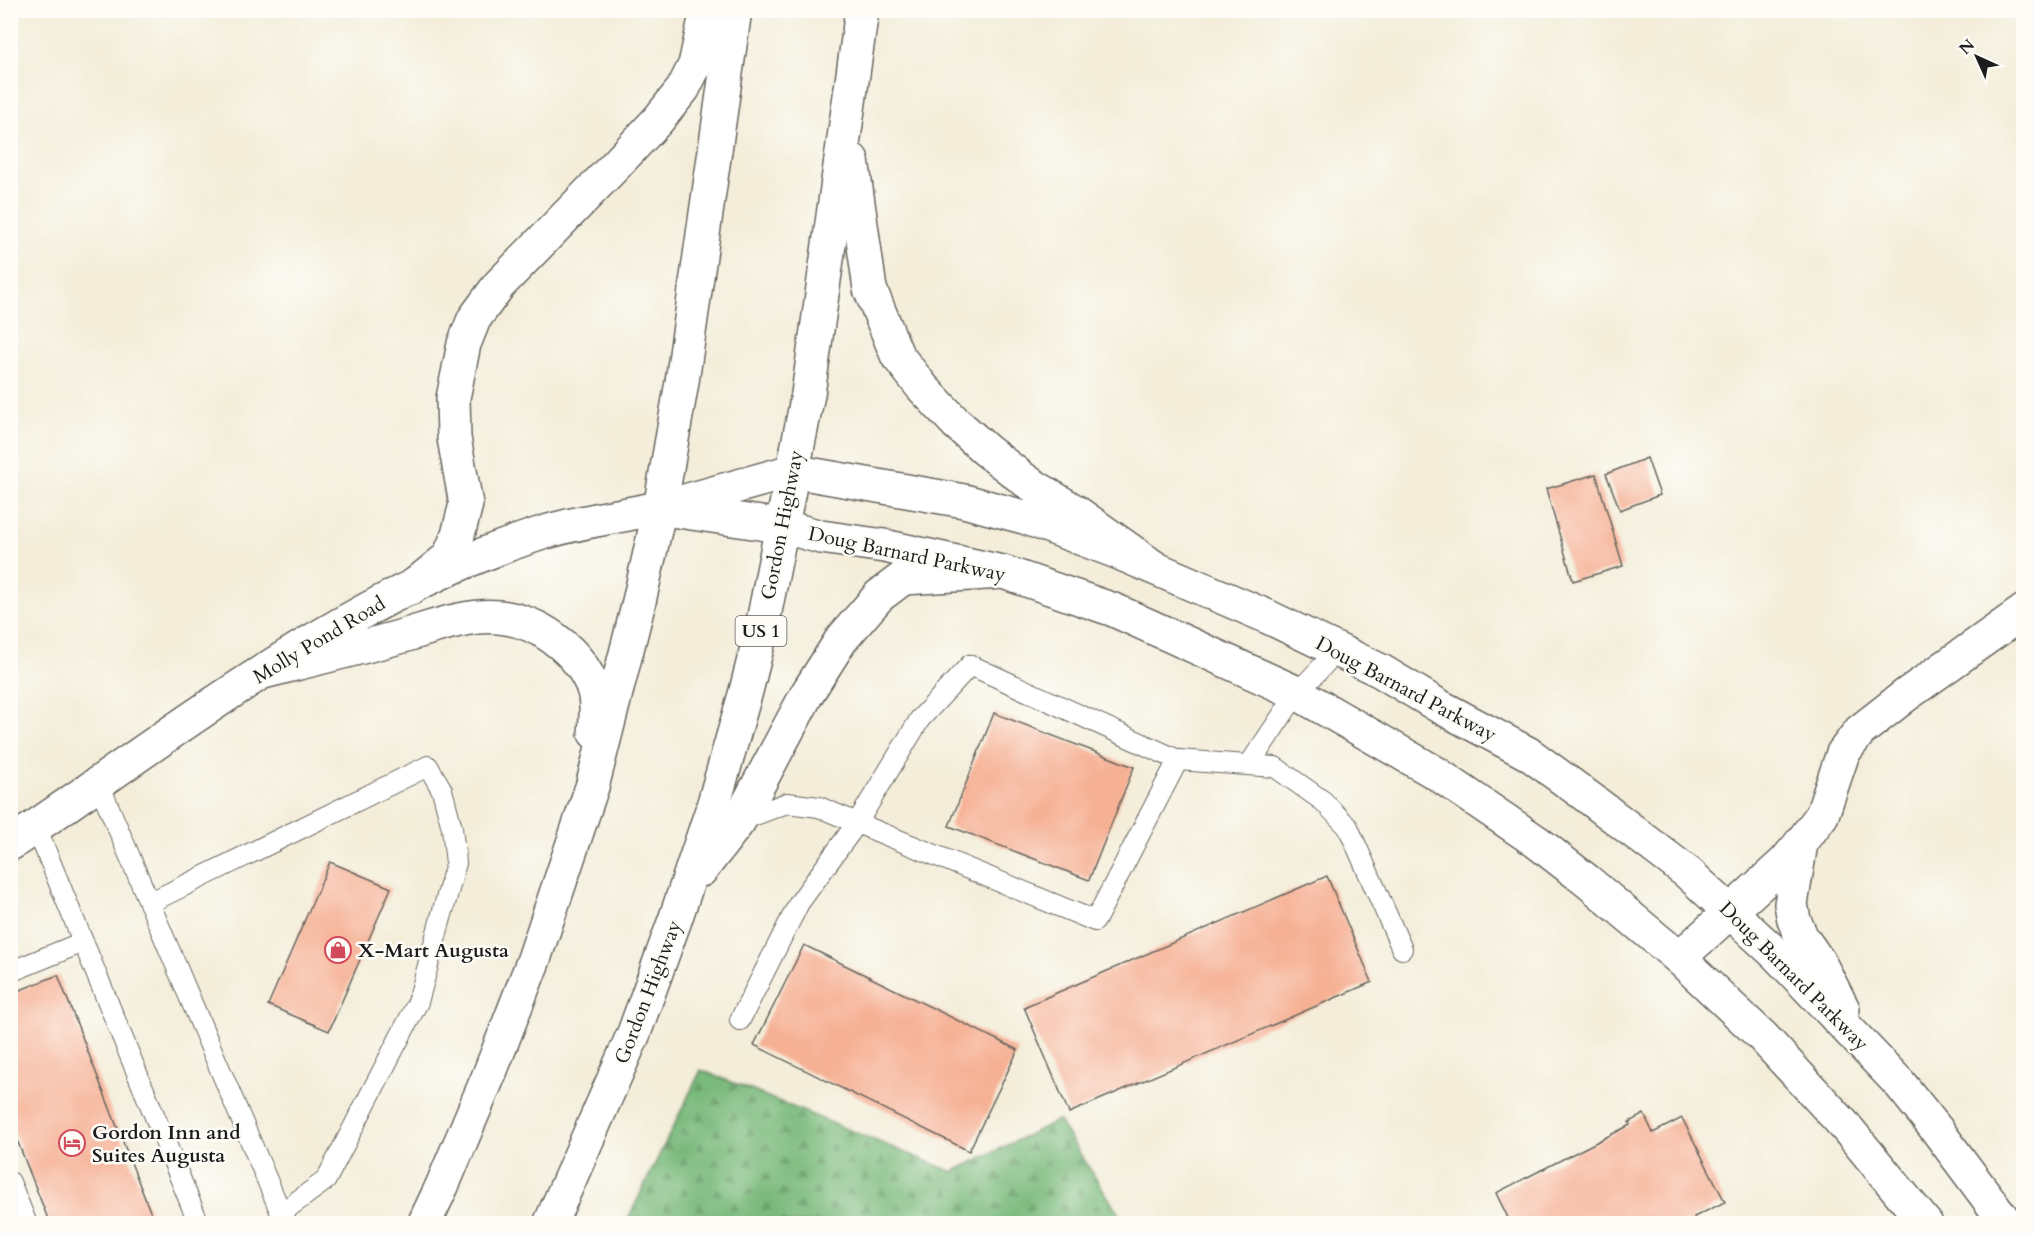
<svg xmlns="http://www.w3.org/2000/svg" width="2034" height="1234" font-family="Cardo,serif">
	<defs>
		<pattern id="forest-firs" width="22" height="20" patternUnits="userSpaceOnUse" patternTransform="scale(1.5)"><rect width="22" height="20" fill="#7aba7b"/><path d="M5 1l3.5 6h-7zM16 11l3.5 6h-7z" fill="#699f6a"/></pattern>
	</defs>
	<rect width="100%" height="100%" fill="#fdfcf7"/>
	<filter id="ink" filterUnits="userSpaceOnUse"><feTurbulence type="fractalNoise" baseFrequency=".0167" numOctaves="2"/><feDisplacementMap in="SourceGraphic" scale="12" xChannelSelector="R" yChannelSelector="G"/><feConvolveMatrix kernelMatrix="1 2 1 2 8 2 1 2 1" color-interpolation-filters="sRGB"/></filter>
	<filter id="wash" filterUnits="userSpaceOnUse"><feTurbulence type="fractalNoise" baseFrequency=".008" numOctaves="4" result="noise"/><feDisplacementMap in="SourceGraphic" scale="24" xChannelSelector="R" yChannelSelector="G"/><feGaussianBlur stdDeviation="1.35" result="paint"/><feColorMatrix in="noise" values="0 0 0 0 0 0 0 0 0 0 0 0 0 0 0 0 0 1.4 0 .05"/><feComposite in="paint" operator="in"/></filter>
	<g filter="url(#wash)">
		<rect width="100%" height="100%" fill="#f3edd9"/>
		<polygon fill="url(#forest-firs)" stroke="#4b6b4c" stroke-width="1.5" points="701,1070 953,1172 1058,1120 1125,1223 626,1223"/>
		<g id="blocks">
			<g fill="#f6b195">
				<polygon points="1647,458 1660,495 1620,510 1606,474"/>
				<polygon points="1596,474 1623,566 1573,581 1546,489"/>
				<polygon points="994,713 1134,767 1089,880 949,826"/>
				<polygon points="330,862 391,888 329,1031 268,1005"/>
				<polygon points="1327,876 1372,982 1069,1113 1024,1007"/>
				<polygon points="804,945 1018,1050 969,1151 754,1045"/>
				<polygon points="58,975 155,1224 50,1224 10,1122 10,994"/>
				<polygon points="1644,1114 1653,1133 1682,1118 1725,1202 1694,1217 1695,1224 1511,1224 1496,1193 1630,1125 1629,1122"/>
			</g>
		</g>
	</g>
	<g filter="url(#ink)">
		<use href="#blocks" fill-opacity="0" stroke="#67655e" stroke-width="1.5"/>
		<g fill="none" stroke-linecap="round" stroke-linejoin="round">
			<defs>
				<g id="service">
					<polyline points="1178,760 1275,767 1323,801 1348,827 1402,949"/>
					<polyline points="1249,765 1297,693 1338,650"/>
					<polyline points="99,784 281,1213 326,1180 418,1002 456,863 452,828 442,790 428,766 149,903"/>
					<polyline points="739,821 787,803 819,807 857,823 1095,921 1178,760 970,665 920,719 857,823 799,903 740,1020"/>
					<polyline points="36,827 199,1224"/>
					<polyline points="10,972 83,942"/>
					<polyline points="10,1182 27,1224"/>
				</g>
				<polyline id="minor" points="1679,958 1785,862 1801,843 1822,815 1843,753 1860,731 1906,695 2024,611"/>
				<path id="tertiary" d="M10 844C176 732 344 598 536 535 576 522 619 516 660 508"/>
				<g id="secondary">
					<polyline points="660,508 792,471 964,501 1024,517 1117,552 1266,616 1381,671 1439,706 1529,754 1592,800 1688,873 1776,954 1900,1084 1937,1130 2007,1224"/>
					<polyline points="671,510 781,526 821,537 884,546 1003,572 1114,610 1297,693 1436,773 1537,842 1586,880 1679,958 1762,1036 1845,1126 1926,1224"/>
					<polyline points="1801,843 1791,904 1794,920 1802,938 1819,962 1843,1009"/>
				</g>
				<g id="trunk">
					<polyline points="852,160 870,289 897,355 922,387 956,423 986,450 1026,481 1073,510 1155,568"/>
					<polyline points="411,588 449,557 458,535 466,504 454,438 453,398 464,344 474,319 499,285 613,168 658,120 683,89 695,65 707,10"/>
					<path d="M263 672C307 661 352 650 396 638 429 629 464 614 499 617 539 621 579 650 593 688 598 702 596 719 595 733"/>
					<polyline points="701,870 739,821 808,692 841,640 879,596 903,578 1003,572"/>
					<polyline points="424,1224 442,1186 489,1075 534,959 592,787 638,606 660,508 682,382 735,10"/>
					<polyline points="550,1224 634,1033 675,920 712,810 746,691 761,632 808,394 862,10"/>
				</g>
			</defs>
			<use href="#service" stroke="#67655e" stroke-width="22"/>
			<use href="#minor" stroke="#67655e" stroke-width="36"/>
			<use href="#tertiary" stroke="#67655e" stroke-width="36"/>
			<use href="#secondary" stroke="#67655e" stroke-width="36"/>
			<use href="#trunk" stroke="#67655e" stroke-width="36"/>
			<use href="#service" stroke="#fff" stroke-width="20"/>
			<use href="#minor" stroke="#fff" stroke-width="33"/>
			<use href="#tertiary" stroke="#fff" stroke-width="33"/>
			<use href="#secondary" stroke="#fff" stroke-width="33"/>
			<use href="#trunk" stroke="#fff" stroke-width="33"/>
		</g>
	</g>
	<defs>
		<symbol id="shop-ring" viewBox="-11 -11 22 22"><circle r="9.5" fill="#fdfcf7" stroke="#d1495b" stroke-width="1.5"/><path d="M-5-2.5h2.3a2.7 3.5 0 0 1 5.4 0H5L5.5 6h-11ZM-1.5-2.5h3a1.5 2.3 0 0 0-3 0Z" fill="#d1495b"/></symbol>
		<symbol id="hotel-ring" viewBox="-11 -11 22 22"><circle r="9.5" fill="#fdfcf7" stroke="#d1495b" stroke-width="1.5"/><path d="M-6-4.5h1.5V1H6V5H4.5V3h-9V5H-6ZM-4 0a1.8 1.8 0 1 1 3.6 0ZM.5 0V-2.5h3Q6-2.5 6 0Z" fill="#d1495b"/></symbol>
	</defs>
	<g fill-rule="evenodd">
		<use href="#shop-ring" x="323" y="935" width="30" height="30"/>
		<use href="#hotel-ring" x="57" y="1128" width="30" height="30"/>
	</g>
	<g text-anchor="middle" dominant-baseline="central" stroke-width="5" stroke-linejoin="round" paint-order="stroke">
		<rect fill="#fdfcf7" stroke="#605f5e" stroke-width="1.5" x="735.5" y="616" width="51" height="30" rx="4.5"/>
		<g font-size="18" font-weight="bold" fill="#1c1c1c">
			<text x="761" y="631">US 1</text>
		</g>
		<g font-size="20" fill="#1c1c1c" stroke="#fdfcf7">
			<text transform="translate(782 525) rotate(-79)">Gordon Highway</text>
			<text transform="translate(907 554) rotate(12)">Doug Barnard Parkway</text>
			<text transform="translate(319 640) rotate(-31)">Molly Pond Road</text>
			<text transform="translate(1406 689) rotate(28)">Doug Barnard Parkway</text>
			<text transform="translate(1794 976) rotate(45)">Doug Barnard Parkway</text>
			<text transform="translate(648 992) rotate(-69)">Gordon Highway</text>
		</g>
		<g font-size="20" font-weight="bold" fill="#1c1c1c" stroke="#fdfcf7" text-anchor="start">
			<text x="358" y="950">X-Mart Augusta</text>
			<text x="92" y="1132">Gordon Inn and<tspan x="92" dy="23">Suites Augusta</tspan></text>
		</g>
	</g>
	<rect width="2034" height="1234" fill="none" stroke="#fdfcf7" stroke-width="36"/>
	<g transform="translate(1977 57) rotate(315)" stroke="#fdfcf7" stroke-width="4.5" paint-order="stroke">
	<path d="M0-4.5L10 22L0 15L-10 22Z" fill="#1c1c1c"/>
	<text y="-9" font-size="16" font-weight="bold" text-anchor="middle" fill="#1c1c1c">N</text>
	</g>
</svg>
